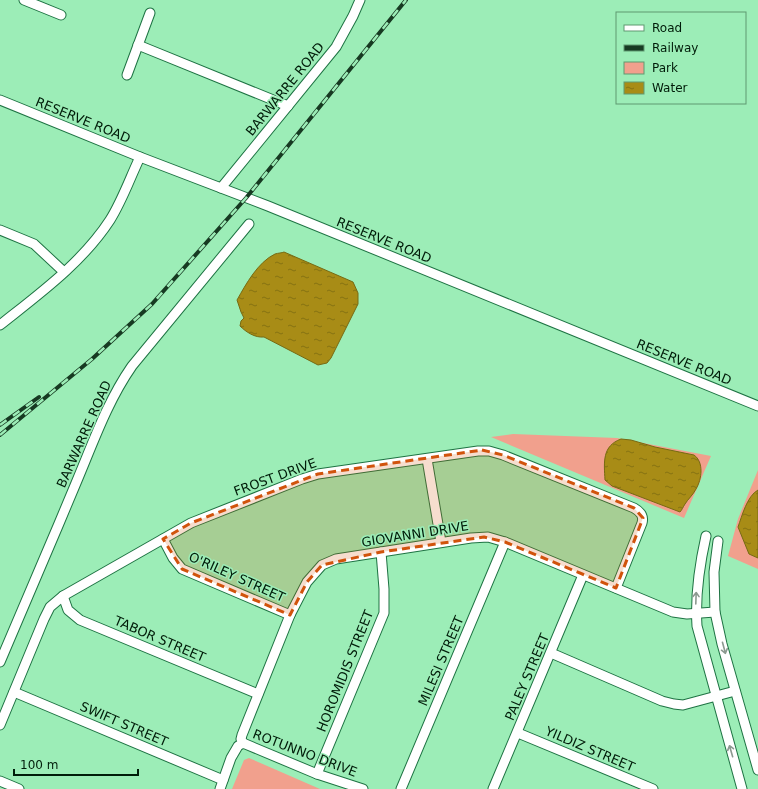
<svg xmlns="http://www.w3.org/2000/svg" width="758" height="789" font-family="'DejaVu Sans',sans-serif">
	<defs>
		<pattern id="water-ripples" width="26" height="14" patternUnits="userSpaceOnUse"><rect width="26" height="14" fill="#a88c16"/><path d="M2 4q2-2 4 0t4 0M15 11q2-2 4 0t4 0" fill="none" stroke="#867212"/></pattern>
	</defs>
	<rect width="100%" height="100%" fill="#9cedb7"/>
	<g fill="#f1a08d">
		<polygon points="513,434 617,438 711,456 684,518 491,437"/>
		<polygon points="758,470 758,569 728,556 738,519"/>
		<polygon points="249,758 320,789 232,789 244,760"/>
	</g>
	<g fill="url(#water-ripples)" stroke="#766a12">
		<path d="M284 252 353 282 358 293V304L331 358 327 363 318 365 264 337C255 338 246 332 240 326L241 321 244 318 241 312 237 300C246 284 258 262 275 254 278 253 282 253 284 252Z"/>
		<path d="M621 439 631 440 655 447 694 455C704 462 702 479 696 489 693 495 688 499 685 504 683 507 682 510 680 512L612 486 605 480C604 462 602 446 621 439Z"/>
		<path d="M758 490V558L749 554 738 527C742 516 747 496 758 490Z"/>
	</g>
	<g fill="none" stroke-linecap="round" stroke-linejoin="round">
		<defs>
			<g id="minor">
				<polyline points="24,0 61,15"/>
				<polyline points="138,45 288,106"/>
				<polyline points="127,75 150,13"/>
				<polyline points="0,100 140,157 268,206 758,406"/>
				<polyline points="221,188 336,47 353,16 360,0"/>
				<polyline points="0,230 34,244 64,272"/>
				<path d="M0 325C39 294 82 263 110 220 122 201 130 178 140 157"/>
				<polyline points="427,459 441,542"/>
				<path d="M706 536C699 567 695 595 697 626L742 789"/>
				<polyline points="163,539 173,558 182,569 290,615"/>
				<polyline points="718,541 714,572 715,612 722,644 758,770"/>
				<polyline points="63,596 68,610 80,620 258,694"/>
				<polyline points="551,653 662,701 674,704 683,705 735,691"/>
				<path d="M0 662C25 603 51 543 76 483 93 443 107 402 132 366L249 224"/>
				<polyline points="14,692 223,780"/>
				<path d="M0 725 44 619 50 607 63 596 191 523 302 479 318 474 478 451H489L503 455 634 508C641 512 644 516 642 523L616 588"/>
				<polyline points="518,733 653,789"/>
				<polyline points="243,743 241,739 242,735 290,615 307,582 322,565 336,559 471,538 488,537 505,542 673,612 687,614 715,612"/>
				<polyline points="317,774 384,613 384,589 381,552"/>
				<polyline points="0,781 19,789"/>
				<polyline points="220,789 231,758 238,746 243,743 317,774 363,789"/>
				<polyline points="401,789 505,542"/>
				<polyline points="493,789 583,575"/>
			</g>
		</defs>
		<use href="#minor" stroke="#1e7343" stroke-width="11"/>
		<use href="#minor" stroke="#fff" stroke-width="9"/>
		<defs>
			<g id="rail">
				<polyline points="0,425 39,397"/>
				<polyline points="0,435 92,359 152,304 246,198 406,0"/>
			</g>
		</defs>
		<use href="#rail" stroke="#173a22" stroke-width="4"/>
		<use href="#rail" stroke="#9cedb7" stroke-width="2.5" stroke-dasharray="8" stroke-linecap="butt"/>
	</g>
	<defs><path id="oneway-shaft" d="M-6 0H5M1.5-3L5.5 0L1.5 3" fill="none" stroke-width="1.6" stroke-linecap="round" stroke-linejoin="round"/></defs>
	<g stroke="#8c9990">
		<use href="#oneway-shaft" transform="translate(696 598) rotate(-88)"/>
		<use href="#oneway-shaft" transform="translate(724 648) rotate(75)"/>
		<use href="#oneway-shaft" transform="translate(731 751) rotate(-106)"/>
	</g>
	<path fill="#d1530c" fill-opacity="0.2" stroke="#d1530c" stroke-width="3" stroke-dasharray="8 5" stroke-linejoin="round" d="M482 450 503 455 634 508 643 518 616 588 505 542 484 537 381 552 322 565 307 582 290 615 182 569 163 539 191 523 318 474Z"/>
	<g text-anchor="middle" dominant-baseline="central" stroke-width="3" stroke-linejoin="round" paint-order="stroke">
		<g font-size="13" fill="#001c09" stroke="#9cedb7">
			<text transform="translate(285 89) rotate(-51)">BARWARRE ROAD</text>
			<text transform="translate(83 120) rotate(22)">RESERVE ROAD</text>
			<text transform="translate(384 240) rotate(22)">RESERVE ROAD</text>
			<text transform="translate(684 362) rotate(22)">RESERVE ROAD</text>
			<text transform="translate(84 434) rotate(-66)">BARWARRE ROAD</text>
			<text transform="translate(275 477) rotate(-20)">FROST DRIVE</text>
			<text transform="translate(415 534) rotate(-9)">GIOVANNI DRIVE</text>
			<text transform="translate(237 577) rotate(24)">O'RILEY STREET</text>
			<text transform="translate(160 639) rotate(23)">TABOR STREET</text>
			<text transform="translate(441 661) rotate(-67)">MILESI STREET</text>
			<text transform="translate(345 671) rotate(-68)">HOROMIDIS STREET</text>
			<text transform="translate(527 677) rotate(-67)">PALEY STREET</text>
			<text transform="translate(124 724) rotate(23)">SWIFT STREET</text>
			<text transform="translate(590 749) rotate(23)">YILDIZ STREET</text>
			<text transform="translate(305 753) rotate(21)">ROTUNNO DRIVE</text>
		</g>
	</g>
	<rect x="616" y="12" width="130" height="92" fill="#9cedb7" stroke="#5e9971"/>
	<rect x="624" y="25" width="20" height="6" fill="#ffffff" stroke="#5e9971"/>
	<text x="652" y="32" font-size="12" fill="#001c09">Road</text>
	<rect x="624" y="45" width="20" height="6" fill="#173a22" stroke="#5e9971"/>
	<text x="652" y="52" font-size="12" fill="#001c09">Railway</text>
	<rect x="624" y="62" width="20" height="12" fill="#f1a08d" stroke="#5e9971"/>
	<text x="652" y="72" font-size="12" fill="#001c09">Park</text>
	<rect x="624" y="82" width="20" height="12" fill="url(#water-ripples)" stroke="#5e9971"/>
	<text x="652" y="92" font-size="12" fill="#001c09">Water</text>
	<path d="M14 769v6h124v-6" fill="none" stroke="#001c09" stroke-width="2"/>
	<text x="20" y="769" font-size="12" fill="#001c09" stroke="#9cedb7" stroke-width="3" paint-order="stroke">100 m</text>
</svg>
